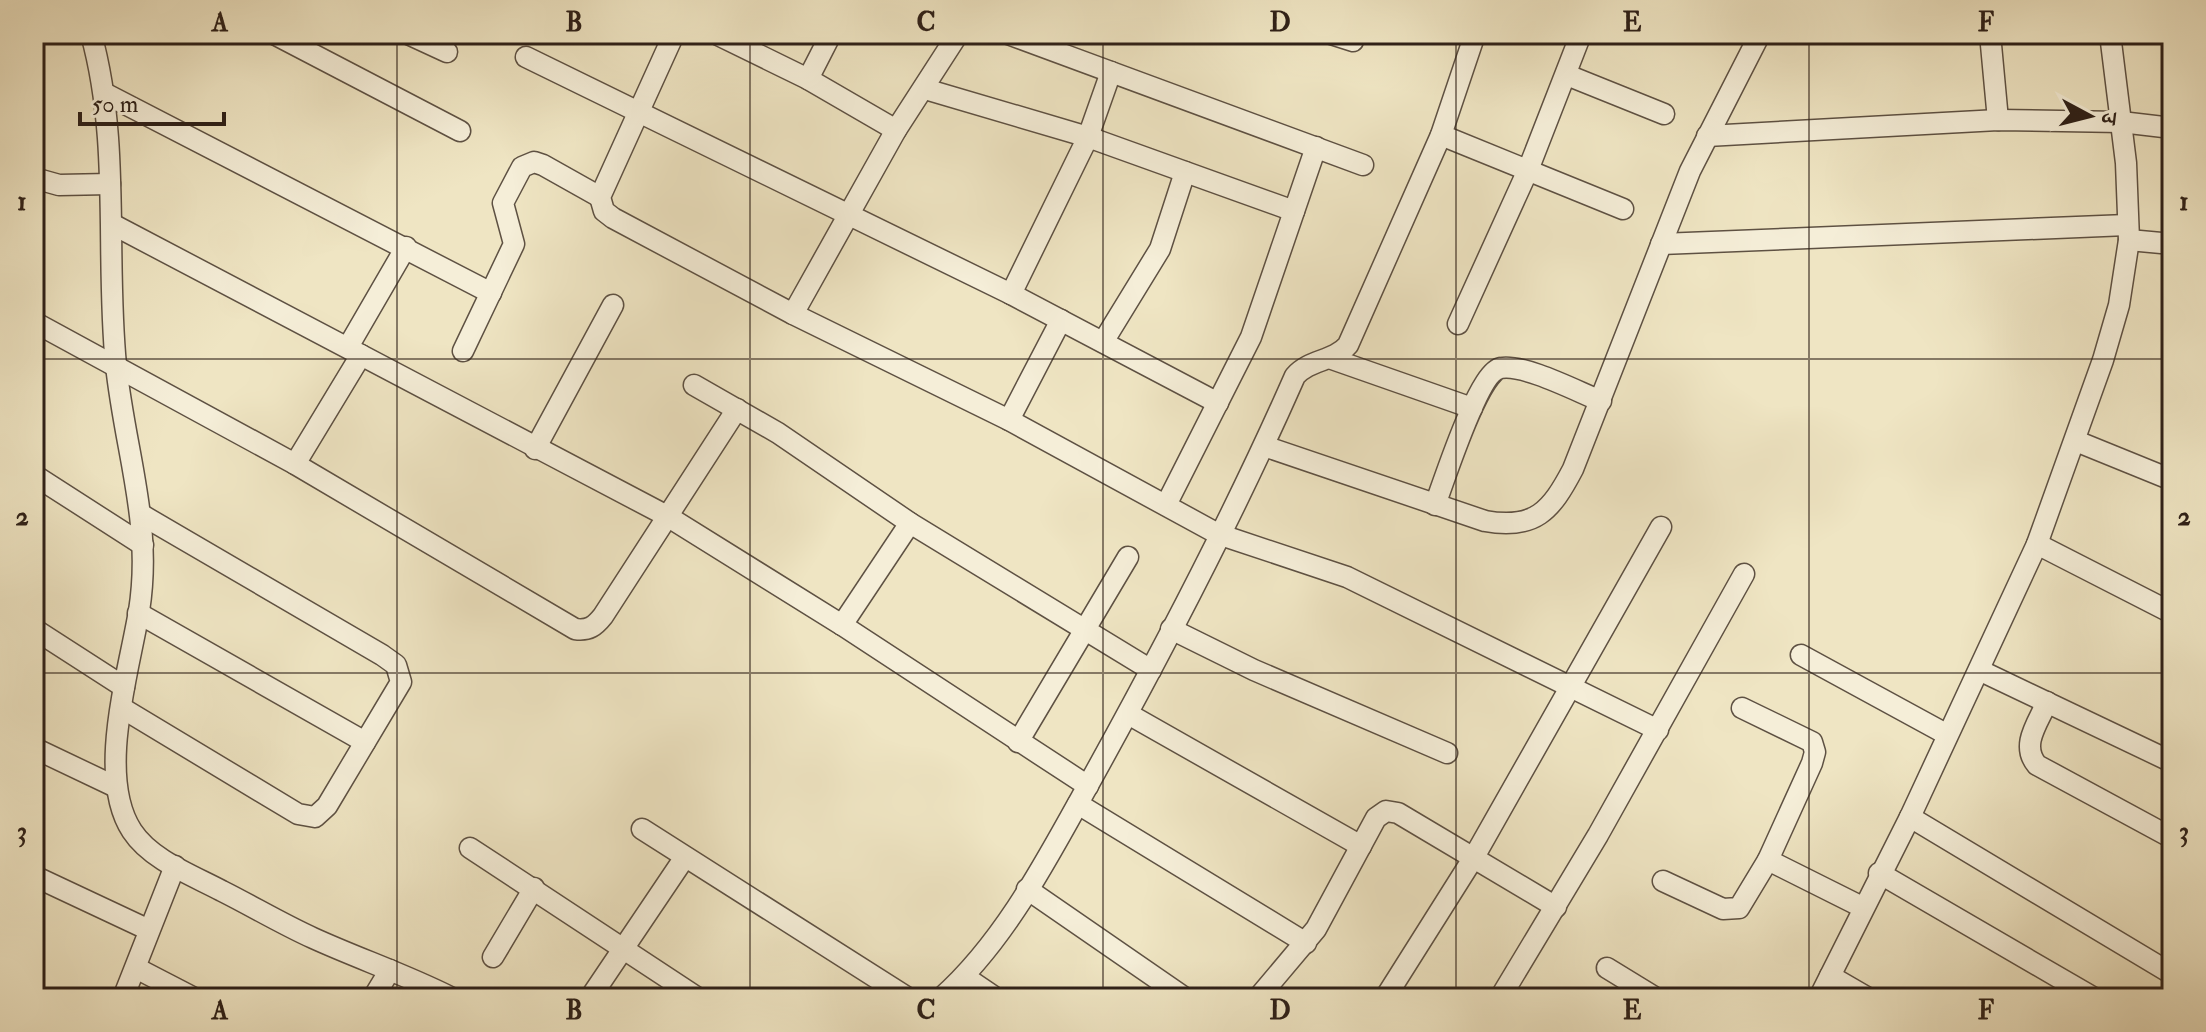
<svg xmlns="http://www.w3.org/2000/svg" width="2206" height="1032" font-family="'IM FELL Double Pica','Noto Serif Devanagari',serif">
	<rect width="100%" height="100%" fill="#efe5c3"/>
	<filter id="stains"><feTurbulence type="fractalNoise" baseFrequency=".0025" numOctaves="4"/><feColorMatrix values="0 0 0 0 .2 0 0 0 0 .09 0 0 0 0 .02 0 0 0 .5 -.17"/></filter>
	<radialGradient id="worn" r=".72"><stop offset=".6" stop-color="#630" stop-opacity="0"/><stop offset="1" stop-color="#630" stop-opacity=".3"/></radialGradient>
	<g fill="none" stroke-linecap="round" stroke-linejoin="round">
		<defs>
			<g id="street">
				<path d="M91 34C121 142 105 255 116 365 125 452 153 523 139 611 129 672 96 776 132 831 151 860 192 875 222 891 252 906 282 924 313 938 359 959 407 975 452 998"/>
				<polyline points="274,34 460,131"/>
				<polyline points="408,34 447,52"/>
				<polyline points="674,34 600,197 604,211 613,218 793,314 1009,420 1218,534 1347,577 1658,730"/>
				<polyline points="716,34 808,79 896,130"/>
				<polyline points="1008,34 1363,165"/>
				<polyline points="1331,34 1353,41"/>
				<polyline points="1990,34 1998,120"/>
				<polyline points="526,57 1011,294 1218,403"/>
				<polyline points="1567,75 1664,114"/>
				<polyline points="808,79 831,34"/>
				<polyline points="925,89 1088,137 1294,211"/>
				<polyline points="104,93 491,293"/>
				<polyline points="1441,135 1623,209"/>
				<polyline points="1707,136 1998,120 2121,122 2172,128"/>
				<polyline points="34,178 59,185 110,184"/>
				<polyline points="112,224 667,516 842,625 1088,786"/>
				<polyline points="2129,240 2172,244"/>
				<polyline points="1661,244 2127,225"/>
				<polyline points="1011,294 1088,137 1111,72"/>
				<polyline points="793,314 896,130 958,34"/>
				<path d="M34 322 295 464 575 629C589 631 595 626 603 616L737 409"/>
				<polyline points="1458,324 1528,170 1581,34"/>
				<polyline points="1103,342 1160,249 1185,172"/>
				<polyline points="348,347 406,247"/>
				<polyline points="463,351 514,244 503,203 522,167 534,162 543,165 600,197"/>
				<polyline points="1332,359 1472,408"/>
				<polyline points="694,385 778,433 910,523 1151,670"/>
				<polyline points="1009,420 1061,320"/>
				<polyline points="2076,441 2172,480"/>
				<path d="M1264 446 1485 521C1535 530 1551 511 1573 469L1690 171 1760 34"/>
				<polyline points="535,449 613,305"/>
				<polyline points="295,464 361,355"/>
				<polyline points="34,475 143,545"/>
				<polyline points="1166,505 1251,337 1316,147"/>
				<path d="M1435 505C1444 481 1479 371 1501 368 1525 364 1578 392 1601 401"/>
				<polyline points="2037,544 2172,613"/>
				<polyline points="138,613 365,742"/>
				<polyline points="842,625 910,523"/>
				<polyline points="34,629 124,687"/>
				<polyline points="1171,629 1254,670 1447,753"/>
				<polyline points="1801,655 1946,734"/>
				<polyline points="1979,670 2172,762"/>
				<path d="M2047 702C2038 723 2020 745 2037 765L2172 838"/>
				<polyline points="122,708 298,814 315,817 327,806 401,682 396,665 382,655 142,515"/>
				<polyline points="1130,715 1361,846"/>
				<polyline points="1018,742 1128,557"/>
				<polyline points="34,748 116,787"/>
				<polyline points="1078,804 1306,943"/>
				<polyline points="1910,817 2172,974"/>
				<polyline points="642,829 908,998"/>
				<polyline points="470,848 698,998"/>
				<polyline points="1768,860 1862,907"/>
				<polyline points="1879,873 2094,998"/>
				<polyline points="34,876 149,930"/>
				<polyline points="1663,881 1723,909 1739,908 1768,860 1812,763 1815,752 1812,742 1742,708"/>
				<polyline points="1027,889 1185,998"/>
				<polyline points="493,957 534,888"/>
				<polyline points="136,968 194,998"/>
				<polyline points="1607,968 1656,998"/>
				<polyline points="1830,976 1868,998"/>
				<polyline points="965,977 996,998"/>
				<polyline points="123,998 175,866"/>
				<polyline points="373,998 390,970"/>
				<polyline points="590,998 685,857"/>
				<path d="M941 998C1004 942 1046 861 1086 789 1161 654 1233 517 1295 376 1310 359 1333 362 1348 345L1441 135 1475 34"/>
				<polyline points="1258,998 1316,929 1376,818 1386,811 1398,813 1556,907"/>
				<polyline points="1385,998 1474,857 1661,527"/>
				<polyline points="1500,998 1598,835 1744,574"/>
				<polyline points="1819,998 1910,817 2037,544 2103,360 2119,305 2129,240 2126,163 2110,34"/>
			</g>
		</defs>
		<use href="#street" stroke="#5e5143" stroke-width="23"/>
		<use href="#street" stroke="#f5eed8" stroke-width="20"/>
	</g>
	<path fill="none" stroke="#2e2018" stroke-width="2" stroke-opacity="0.55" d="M397 34V998M750 34V998M1103 34V998M1456 34V998M1809 34V998M34 359H2172M34 673H2172"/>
	<rect width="2206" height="1032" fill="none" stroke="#efe5c3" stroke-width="88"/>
	<g transform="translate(2090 116) rotate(97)" stroke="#f5eed8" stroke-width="6" paint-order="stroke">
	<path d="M0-6L14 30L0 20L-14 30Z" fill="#2e2018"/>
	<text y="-12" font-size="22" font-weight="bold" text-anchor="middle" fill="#2e2018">उ</text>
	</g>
	<path d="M80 112v12h144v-12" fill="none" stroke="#2e2018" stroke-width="4"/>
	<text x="92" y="112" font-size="24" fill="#2e2018" stroke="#f5eed8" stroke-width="6" paint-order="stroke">50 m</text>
	<rect x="44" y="44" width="2118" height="944" fill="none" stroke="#2e2018" stroke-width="3"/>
	<g font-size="26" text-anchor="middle" font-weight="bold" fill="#2e2018">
		<text x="220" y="31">A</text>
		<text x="574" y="31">B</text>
		<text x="926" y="31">C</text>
		<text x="1280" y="31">D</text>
		<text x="1632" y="31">E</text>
		<text x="1986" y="31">F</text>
		<text x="22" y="210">1</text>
		<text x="2184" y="210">1</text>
		<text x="22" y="525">2</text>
		<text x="2184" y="525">2</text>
		<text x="22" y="840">3</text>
		<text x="2184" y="840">3</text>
		<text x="220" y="1019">A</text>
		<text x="574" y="1019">B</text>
		<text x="926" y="1019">C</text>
		<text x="1280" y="1019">D</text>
		<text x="1632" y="1019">E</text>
		<text x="1986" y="1019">F</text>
	</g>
	<rect width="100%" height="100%" filter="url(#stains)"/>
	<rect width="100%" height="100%" fill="url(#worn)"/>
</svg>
